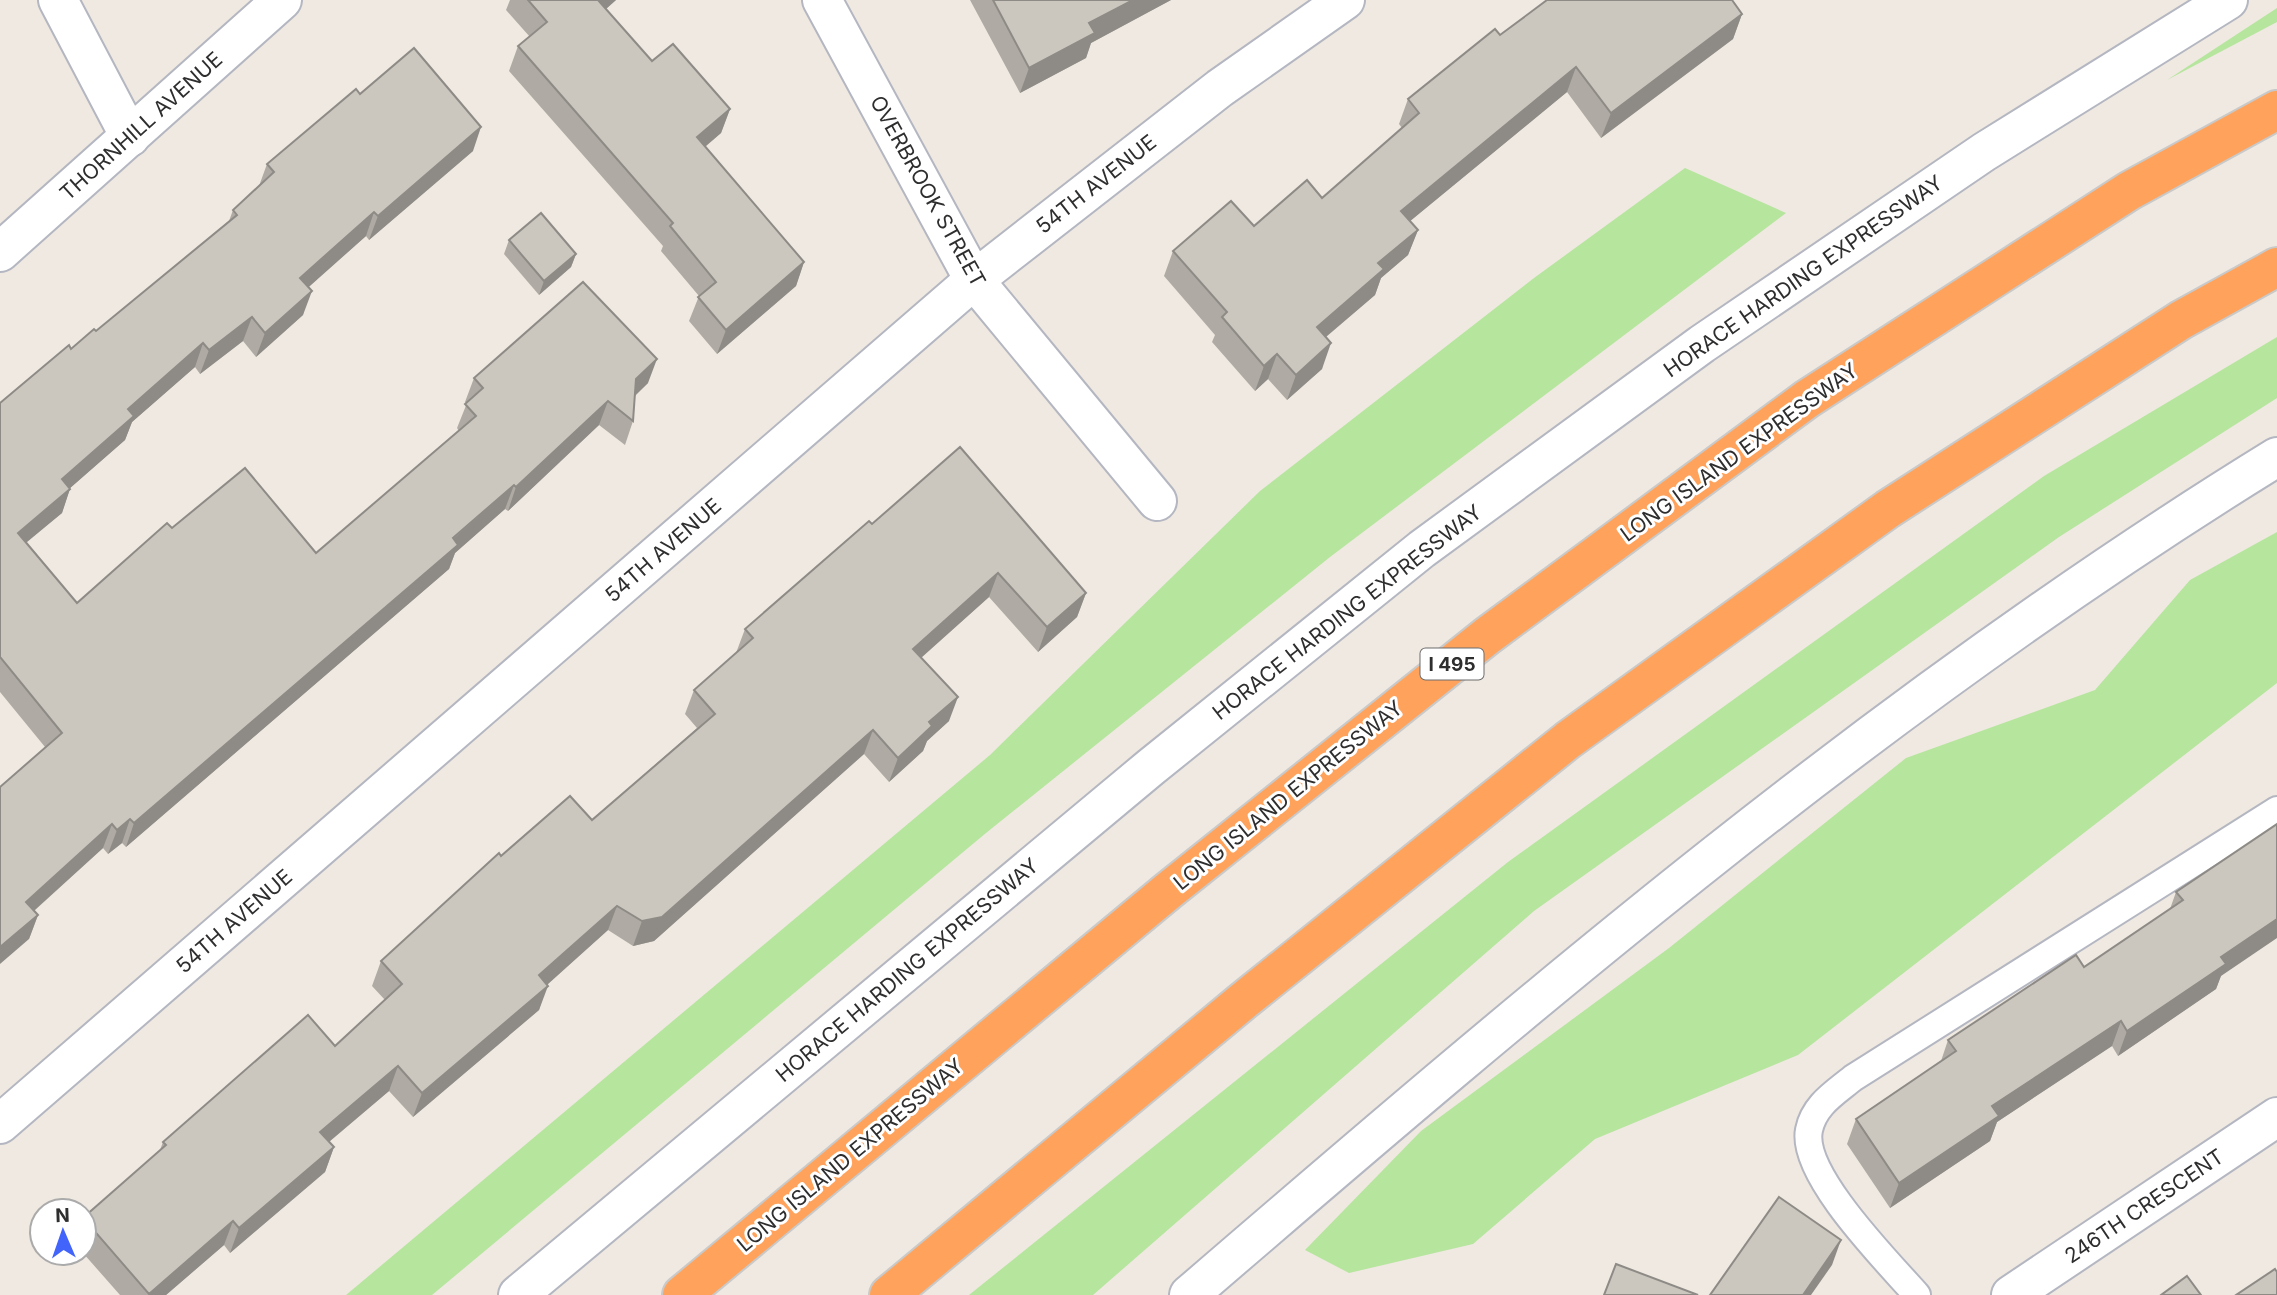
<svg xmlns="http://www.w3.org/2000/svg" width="2277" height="1295" font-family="Inter,sans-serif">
	<rect width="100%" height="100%" fill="#efe9e1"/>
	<g fill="#b6e59e">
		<polygon points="2277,8 2277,22 2167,80"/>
		<polygon points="1685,168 1786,213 1330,557 986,833 432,1295 346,1295 990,755 1260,491 1534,278"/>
		<polygon points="2277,337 2277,398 2059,537 1534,911 1093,1295 969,1295 1508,862 2044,476"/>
		<polygon points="2277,532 2277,683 1798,1055 1595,1139 1473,1244 1349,1273 1305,1250 1421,1131 1669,948 1906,758 2095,690 2190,580"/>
	</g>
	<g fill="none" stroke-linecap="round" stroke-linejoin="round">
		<defs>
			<path id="lane" d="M1917 1295C1888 1262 1800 1174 1809 1130 1814 1105 1835 1093 1853 1078L2277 810"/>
			<g id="street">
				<polyline points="58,0 130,137"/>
				<polyline points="822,0 974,280 1157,501"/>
				<polyline points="0,252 282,0"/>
				<polyline points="0,1124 974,280 1220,88 1345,0"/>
				<polyline points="2011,1295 2277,1117"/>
			</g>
			<g id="secondary">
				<polyline points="518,1295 1151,767 1422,549 1702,344 1984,152 2228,0"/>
				<path d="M1189 1295C1536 996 1885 698 2277 457"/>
			</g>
			<g id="highway">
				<polyline points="682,1295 1168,891 1487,636 1807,399 2129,191 2277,110"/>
				<polyline points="889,1295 1243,1001 1568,740 1888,509 2181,320 2277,267"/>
			</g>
		</defs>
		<use href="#lane" stroke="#b4b7c1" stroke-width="30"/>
		<use href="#street" stroke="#b4b7c1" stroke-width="42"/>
		<use href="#secondary" stroke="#b4b7c1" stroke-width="42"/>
		<use href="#highway" stroke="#c9c9c9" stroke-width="42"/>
		<use href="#lane" stroke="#fff" stroke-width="26"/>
		<use href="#street" stroke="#fff" stroke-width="38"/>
		<use href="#secondary" stroke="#fff" stroke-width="38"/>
		<use href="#highway" stroke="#ffa35c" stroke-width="38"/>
	</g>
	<g fill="#afaba4">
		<polygon points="510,0 616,0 606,9 652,61 730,109 721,133 705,147 804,262 796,286 717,354 689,321 699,296 661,251 663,246 509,71 518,46 530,37 506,10"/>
		<polygon points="970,0 1171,0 1091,43 1086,58 1020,93"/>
		<polygon points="1742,14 1733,39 1601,138 1567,92 1410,221 1418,230 1408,255 1381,278 1375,295 1326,337 1322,369 1287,400 1268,379 1255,391 1212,342 1215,335 1164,276 1173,251 1254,226 1322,198 1402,128 1399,124 1408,99 1500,35"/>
		<polygon points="360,94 473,151 369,240 366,236 308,287 303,315 256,357 243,341 200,374 195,367 132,422 125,440 70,488 62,513 26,542 77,603 172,528 316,553 459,431 457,428 467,403 465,402 474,378 648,383 635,396 633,421 625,445 599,425 508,511 505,509 455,553 449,569 126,847 122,843 108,854 103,848 34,911 38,915 29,939 45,747 0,692 0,403 71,349 96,331 229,221 233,210 259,186 267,164"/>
		<polygon points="509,240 576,254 571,267 539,295 504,254"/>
		<polygon points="872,524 1086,593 1077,617 1038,652 989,597 921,658 949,721 927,741 923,751 889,782 864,754 654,941 633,946 608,930 547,985 539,1010 413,1117 389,1091 329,1142 334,1147 325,1172 230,1253 224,1245 166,1295 120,1295 83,1253 84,1253 84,1219 160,1150 163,1142 335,1046 385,1000 372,986 381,961 501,856 592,820 697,728 685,714 694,690 736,653 745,629"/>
		<polygon points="2277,824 2216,989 2118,1056 2112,1046 1997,1122 1990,1141 1890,1208 1847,1144 1856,1119 1941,1061 1948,1040 2084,967 2170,909 2176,892"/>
	</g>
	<g fill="#8e8b86">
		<polygon points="597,0 616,0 589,24"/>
		<polygon points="1133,0 1171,0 1091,43 1086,58 1020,93 1029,68 1089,23"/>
		<polygon points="1742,14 1733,39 1601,138 1611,113"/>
		<polygon points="1576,67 1567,92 1392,236 1401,211"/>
		<polygon points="730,109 721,133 688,161 697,137"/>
		<polygon points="481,127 473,151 369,240 378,216"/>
		<polygon points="374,212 366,236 292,302 300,278"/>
		<polygon points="1418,230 1408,255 1381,278 1375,295 1308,352 1317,327 1378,263"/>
		<polygon points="576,254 571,267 539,295 544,281"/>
		<polygon points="804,262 796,286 717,354 726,330"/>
		<polygon points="312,291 303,315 256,357 265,333"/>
		<polygon points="252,317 243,341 200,374 209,350"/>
		<polygon points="203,343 195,367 132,422 125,440 53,503 62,479 128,409"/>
		<polygon points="1331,343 1322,369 1287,400 1296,375"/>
		<polygon points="1277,354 1268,379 1255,391 1264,366"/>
		<polygon points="657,359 648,383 627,403 636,379"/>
		<polygon points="608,401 599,425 508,511 516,487"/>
		<polygon points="514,485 505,509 455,553 449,569 126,847 134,823"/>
		<polygon points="70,489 62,513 9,557 18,533"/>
		<polygon points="998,573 989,597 904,673 913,649"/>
		<polygon points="1086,593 1077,617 1038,652 1047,627"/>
		<polygon points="958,697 949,721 927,741 923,751 889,782 898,758 929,722"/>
		<polygon points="873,730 864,754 654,941 633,946 642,921"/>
		<polygon points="130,819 122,843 108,854 117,830"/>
		<polygon points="112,824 103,848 17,926 26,902"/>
		<polygon points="617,906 608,930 530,1000 539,975"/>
		<polygon points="38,915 29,939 0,964 0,947"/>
		<polygon points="2277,919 2277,938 2221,976 2216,989 2118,1056 2127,1031 2221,957"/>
		<polygon points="548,986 539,1010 413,1117 422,1093"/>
		<polygon points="2121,1021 2112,1046 1997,1122 1990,1141 1890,1208 1899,1183 1992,1106"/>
		<polygon points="398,1066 389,1091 311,1157 320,1132"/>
		<polygon points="334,1147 325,1172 230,1253 239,1228"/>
		<polygon points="233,1221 224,1245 166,1295 148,1295"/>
		<polygon points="1841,1240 1832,1265 1811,1295 1803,1295"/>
	</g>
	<g fill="#cbc7bf" stroke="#8e8b86" stroke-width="2">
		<polygon points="528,0 598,0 652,61 673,44 730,109 697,137 804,262 726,330 698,297 716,282 670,226 673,223 518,46 547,22"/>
		<polygon points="993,0 1133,0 1089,23 1095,33 1029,68"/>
		<polygon points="1547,0 1732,0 1742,14 1611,113 1576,67 1401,211 1418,230 1378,263 1384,269 1317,327 1331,343 1296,375 1277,354 1264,366 1222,317 1227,312 1173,251 1231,201 1254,226 1307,180 1322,198 1419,113 1408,99 1495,29 1500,35"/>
		<polygon points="414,48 481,127 378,216 374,212 300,278 312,291 265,333 252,317 209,350 203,343 128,409 134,416 62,479 70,489 18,533 77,603 167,523 172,528 245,468 316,553 476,416 465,404 483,388 474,378 583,282 657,359 636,379 633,421 608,401 516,487 514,485 453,538 458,545 134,823 130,819 117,830 112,824 26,902 38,915 0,947 0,787 62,733 0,657 0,403 69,345 71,349 94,329 96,331 237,215 233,210 274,172 267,164 356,89 360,94"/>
		<polygon points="541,213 576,254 544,281 509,240"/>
		<polygon points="960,447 1086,593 1047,627 998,573 913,649 958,697 929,722 932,726 898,758 873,730 662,917 642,921 617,906 539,975 548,986 422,1093 398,1066 320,1132 334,1147 239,1228 233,1221 149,1294 84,1219 84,1217 166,1145 163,1142 308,1015 335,1046 402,984 381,961 499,853 501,856 570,796 592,820 715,714 694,690 753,638 745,629 869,521 872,524"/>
		<polygon points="2277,824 2277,919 2221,957 2226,964 2127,1031 2121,1021 1992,1106 1999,1116 1899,1183 1856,1119 1956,1051 1948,1040 2076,955 2084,967 2183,900 2176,892"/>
		<polygon points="1779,1197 1841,1240 1803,1295 1710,1295"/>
		<polygon points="1616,1264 1698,1295 1604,1295"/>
		<polygon points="2275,1269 2277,1272 2277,1295 2236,1295"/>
		<polygon points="2187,1276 2201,1295 2161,1295"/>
	</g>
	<g text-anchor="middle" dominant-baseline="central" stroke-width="6" stroke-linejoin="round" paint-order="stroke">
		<rect fill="#fff" stroke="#6d6d6d" stroke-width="2" x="1420.5" y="648.5" width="63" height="31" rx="5"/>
		<g font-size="19" font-weight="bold" fill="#2e2e2e">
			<text x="1452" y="664">I 495</text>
		</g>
		<g font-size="21" fill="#2e2e2e" stroke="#fff">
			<text transform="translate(141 126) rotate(-42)">THORNHILL AVENUE</text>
			<text transform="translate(1096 184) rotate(-38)">54TH AVENUE</text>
			<text transform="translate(928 191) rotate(61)">OVERBROOK STREET</text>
			<text transform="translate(1803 276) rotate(-35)">HORACE HARDING EXPRESSWAY</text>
			<text transform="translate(1739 452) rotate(-36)">LONG ISLAND EXPRESSWAY</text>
			<text transform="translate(663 550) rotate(-41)">54TH AVENUE</text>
			<text transform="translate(1347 612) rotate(-38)">HORACE HARDING EXPRESSWAY</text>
			<text transform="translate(1288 795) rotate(-39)">LONG ISLAND EXPRESSWAY</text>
			<text transform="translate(234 921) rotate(-41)">54TH AVENUE</text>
			<text transform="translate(907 970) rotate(-40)">HORACE HARDING EXPRESSWAY</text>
			<text transform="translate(850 1155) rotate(-40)">LONG ISLAND EXPRESSWAY</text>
			<text transform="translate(2144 1206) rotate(-34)">246TH CRESCENT</text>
		</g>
	</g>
	<g transform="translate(63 1232) rotate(358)"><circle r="33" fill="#ffffff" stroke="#ababab" stroke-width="2"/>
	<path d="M0-5L12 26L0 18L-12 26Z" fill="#4264fb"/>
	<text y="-10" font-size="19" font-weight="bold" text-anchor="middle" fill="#2e2e2e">N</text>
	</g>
</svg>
